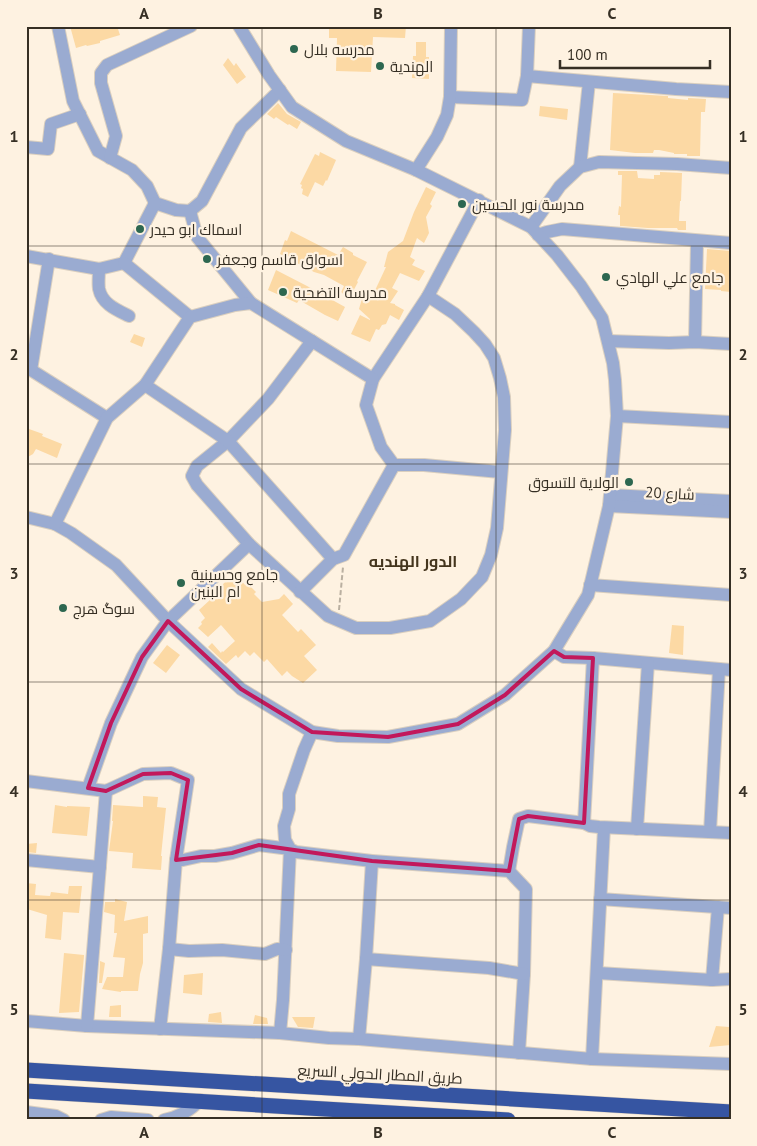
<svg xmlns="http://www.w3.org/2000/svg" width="757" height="1146" font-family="'PT Sans',Cairo,sans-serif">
	<rect width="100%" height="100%" fill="#fef2e1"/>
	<g fill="#fcd9a4">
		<polygon points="70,26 117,26 120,35 100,41 100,43 87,46 86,45 76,48"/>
		<polygon points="329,26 406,26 405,38 373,37 371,72 336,71 337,38 329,38"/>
		<polygon points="416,42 426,42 426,57 429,57 429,79 412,78 413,56 416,56"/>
		<polygon points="228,58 234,66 236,63 246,77 237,84 223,65"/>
		<polygon points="613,93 668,96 668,98 688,100 688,98 706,99 705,112 701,112 700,156 687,156 687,154 674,154 674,153 659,150 654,150 653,153 635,153 610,150"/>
		<polygon points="278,103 287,114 301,122 297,129 289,124 288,125 276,117 274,119 267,114"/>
		<polygon points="540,106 568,109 567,120 539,116"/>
		<polygon points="320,152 336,160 327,181 326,180 323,186 315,182 308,197 302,194 303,189 301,188 302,185 300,184 315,154 319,156"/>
		<polygon points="618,171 637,171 638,178 654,179 654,175 660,175 660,172 682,173 681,201 680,201 679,221 686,221 686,230 678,230 677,228 648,228 620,226 620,215 618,215 619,206 621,207 622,175 618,175"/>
		<polygon points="426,187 436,192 430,204 432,206 426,217 429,233 424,243 417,238 410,257 415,260 412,265 425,271 419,281 400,273 392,288 398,291 390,303 395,304 395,305 404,310 399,320 390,315 386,324 382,325 379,330 376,329 370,342 351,334 360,315 370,320 370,319 359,309 363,295 371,299 386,267 384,267 388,252 403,241 414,212"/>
		<polygon points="291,231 338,255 343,247 353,253 353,255 367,262 357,281 358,282 349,299 341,292 344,286 324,275 314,272 280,254 285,240 287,241"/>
		<polygon points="707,249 731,251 731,292 721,291 721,290 705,289"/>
		<polygon points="276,270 307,286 345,307 338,321 325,315 299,300 297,303 268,290"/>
		<polygon points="134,334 145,338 142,347 130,342"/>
		<polygon points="29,429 43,434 42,436 62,444 57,458 36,449 33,454 26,458 26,431"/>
		<polygon points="235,573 245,585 246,584 249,587 250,586 256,592 254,594 262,602 279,599 284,594 293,604 282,615 298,632 301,629 316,645 304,656 317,670 303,683 292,676 287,671 282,676 267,659 264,662 254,652 250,656 245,651 238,658 236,655 226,664 208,647 212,643 221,653 222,651 223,652 235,641 221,625 208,637 198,628 202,624 201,622 205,618 199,610 223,588 221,586"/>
		<polygon points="672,625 684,626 683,655 669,653"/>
		<polygon points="167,645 180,655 166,673 153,663"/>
		<polygon points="143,796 158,797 157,807 166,808 161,856 162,856 161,870 132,868 133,853 109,851 113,821 112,821 113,805 143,807"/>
		<polygon points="55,805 67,807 67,806 90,807 87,836 52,833"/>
		<polygon points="37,843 36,853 26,852 26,844"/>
		<polygon points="26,883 36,884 35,895 50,896 51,892 68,894 69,886 82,886 79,913 63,912 61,940 45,938 47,915 27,909 29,897 26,897"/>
		<polygon points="115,899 127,902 124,921 148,916 148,933 143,934 143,963 140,974 138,991 121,991 121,992 102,989 107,977 123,977 125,958 113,957 117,933 114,933 115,915 104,912 105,902 115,902"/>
		<polygon points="64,953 84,955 84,956 79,1012 59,1013"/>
		<polygon points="100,961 105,963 102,983 99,983"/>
		<polygon points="203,973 202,995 183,993 184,975"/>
		<polygon points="121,1005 121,1017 109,1017 110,1006"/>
		<polygon points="221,1012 222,1023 208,1022 209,1014"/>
		<polygon points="255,1015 267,1018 268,1024 253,1024"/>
		<polygon points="292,1017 315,1017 313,1028 298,1027"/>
		<polygon points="716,1026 729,1027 731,1045 709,1047"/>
	</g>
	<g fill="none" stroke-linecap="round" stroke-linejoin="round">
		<defs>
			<g id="minor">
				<polyline points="58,26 73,101 98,151 132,170 147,186 155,203 176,210 190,211 202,201 241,128 280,90"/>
				<polyline points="527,76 676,89 731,92"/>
				<polyline points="450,97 522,100 527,76 529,26"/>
				<polyline points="26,147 48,149 51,124 80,114"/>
				<polyline points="110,158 116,136 101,83 101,73 107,65 191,26"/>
				<polyline points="580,167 589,82"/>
				<polyline points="416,170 437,137 447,115 450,97 451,26"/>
				<polyline points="479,200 428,296 373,379 366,405 381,447 394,465 424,465 500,472"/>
				<polyline points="190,211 197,237 251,303"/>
				<polyline points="531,227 560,186 580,167 599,162 677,164 731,168"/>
				<polyline points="538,235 547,232 562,229 731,243"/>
				<polyline points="26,256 99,269 124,263 155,203"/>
				<polyline points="124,263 190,317"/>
				<path d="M99 269C99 275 98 283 99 289 102 304 117 310 129 316"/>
				<polyline points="312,341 268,399 228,441 197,466 192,476 197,485 249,544 328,616 356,628 390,628 430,621 461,599 482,577 491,555 497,528 505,430 504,397 500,378 494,358 485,344 474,332 455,314 428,296"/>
				<polyline points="608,341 669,343 695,342 731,344"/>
				<polyline points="695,342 697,241"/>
				<polyline points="26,370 31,370 107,418"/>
				<polyline points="31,370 49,259"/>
				<polyline points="145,385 228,441 333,559"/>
				<polyline points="617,416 731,422"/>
				<polyline points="610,495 731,501"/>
				<polyline points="609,506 731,512"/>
				<polyline points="26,517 55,524 71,533 116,565 168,621 241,689 312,732 338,736 388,737 458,724 505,695 554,651 588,595 609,506 617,416 615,380 613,363 602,318 581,286 557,255 531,227 416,170 346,141 292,107 269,75 239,26"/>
				<polyline points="55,524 107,418 145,385 190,317 235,305 251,303 373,379"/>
				<polyline points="590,585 731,595"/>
				<polyline points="300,592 333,559 344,555 394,465"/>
				<polyline points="554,651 564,657 593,658 731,670"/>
				<polyline points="312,732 304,750 289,794 289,809 284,826 285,840 290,849 296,852 372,861 509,871 526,889 524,974 519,1053"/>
				<polyline points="26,781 106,791 143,774 171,773 188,780 176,860 169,949 160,1029"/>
				<polyline points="88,788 111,723 142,657 168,621 249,544"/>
				<polyline points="584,823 593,658"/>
				<polyline points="637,829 648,663"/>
				<polyline points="710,832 719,669"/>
				<polyline points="26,860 100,867"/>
				<polyline points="176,860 183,860 201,856 215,856 232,853 259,845 290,849 283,1000 280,1033"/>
				<polyline points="509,871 513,847 519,819 528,816 584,823 590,826 599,827 731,833"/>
				<polyline points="600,899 731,908"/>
				<polyline points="169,949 189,951 222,950 265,954 277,949 286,950"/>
				<polyline points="366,959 489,968 524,974"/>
				<polyline points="598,973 712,980 731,979"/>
				<polyline points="712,980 718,907"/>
				<polyline points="26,1021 87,1026 280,1033 329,1038 359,1039 592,1059 731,1064"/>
				<polyline points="87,1026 106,791"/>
				<polyline points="359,1039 366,959 372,861"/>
				<polyline points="592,1059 604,828"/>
				<polyline points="26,1112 56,1116 64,1120"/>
				<polyline points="101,1120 111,1117 148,1120"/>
				<path d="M164 1120C179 1117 190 1111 200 1100"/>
			</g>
			<g id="highway">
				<polyline points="26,1070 731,1112"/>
				<polyline points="26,1091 508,1120"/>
			</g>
		</defs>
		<use href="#minor" stroke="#dacfbf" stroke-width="14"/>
		<use href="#highway" stroke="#dacfbf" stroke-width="16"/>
		<polyline stroke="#bab0a1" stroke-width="2" stroke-dasharray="5 2.5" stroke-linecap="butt" points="339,610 343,567"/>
		<use href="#minor" stroke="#9aabd1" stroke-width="12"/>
		<use href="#highway" stroke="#3655a2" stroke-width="15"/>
	</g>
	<path fill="none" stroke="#c2185b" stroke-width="4" stroke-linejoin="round" d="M168 621 241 689 312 732 388 737 458 724 505 695 554 651 564 657 593 658 584 823 528 816 519 819 509 871 372 861 259 845 232 853 176 860 188 780 171 773 143 774 106 791 88 788 111 723 142 657Z"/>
	<path fill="none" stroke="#362f24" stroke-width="1" stroke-opacity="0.55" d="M262 26V1120M496 26V1120M26 246H731M26 464H731M26 682H731M26 900H731"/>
	<g fill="#2d6750" stroke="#fef2e1" stroke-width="2">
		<circle cx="294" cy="49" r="5"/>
		<circle cx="380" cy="66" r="5"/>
		<circle cx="462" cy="204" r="5"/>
		<circle cx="140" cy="229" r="5"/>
		<circle cx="207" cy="259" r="5"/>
		<circle cx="606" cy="277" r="5"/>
		<circle cx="283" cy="292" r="5"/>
		<circle cx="629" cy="482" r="5"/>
		<circle cx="181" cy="583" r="5"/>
		<circle cx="63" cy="608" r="5"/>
	</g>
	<g text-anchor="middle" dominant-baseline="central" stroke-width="4.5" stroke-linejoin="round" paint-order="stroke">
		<g font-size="15" fill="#362f24" stroke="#fef2e1" text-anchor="start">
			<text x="304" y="49">مدرسه بلال</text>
			<text x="390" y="66">الهندية</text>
			<text x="472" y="204">مدرسة نور الحسين</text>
			<text x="150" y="229">اسماك ابو حيدر</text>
			<text x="217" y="259">اسواق قاسم وجعفر</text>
			<text x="616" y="277">جامع علي الهادي</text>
			<text x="293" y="292">مدرسة التضحية</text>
			<text x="619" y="482" text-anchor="end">الولاية للتسوق</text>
			<text x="191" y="574">جامع وحسينية<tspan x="191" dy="17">ام البنين</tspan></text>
			<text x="73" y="608">سوگ هرج</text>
		</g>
		<g font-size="15" fill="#362f24" stroke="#fef2e1">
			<text transform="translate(670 493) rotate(3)">شارع 20</text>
			<text transform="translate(380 1074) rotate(3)">طريق المطار الحولي السريع</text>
		</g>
		<g font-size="16" font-weight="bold" fill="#44351d" stroke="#fef2e1">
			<text x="413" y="561">الدور الهنديه</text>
		</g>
	</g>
	<rect width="757" height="1146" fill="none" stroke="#fef2e1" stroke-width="55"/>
	<path d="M560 60v8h150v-8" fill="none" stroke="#362f24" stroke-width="2.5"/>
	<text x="567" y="60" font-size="15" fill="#362f24" stroke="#fef2e1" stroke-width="4" paint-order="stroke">100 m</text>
	<rect x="28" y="28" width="702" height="1090" fill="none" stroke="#362f24" stroke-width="2"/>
	<g font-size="16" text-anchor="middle" font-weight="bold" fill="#362f24">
		<text x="144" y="19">A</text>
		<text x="378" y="19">B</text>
		<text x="612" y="19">C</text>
		<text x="14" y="142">1</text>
		<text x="743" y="142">1</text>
		<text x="14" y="360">2</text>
		<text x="743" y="360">2</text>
		<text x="14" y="579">3</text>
		<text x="743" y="579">3</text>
		<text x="14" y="797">4</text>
		<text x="743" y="797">4</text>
		<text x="14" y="1015">5</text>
		<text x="743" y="1015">5</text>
		<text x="144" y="1138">A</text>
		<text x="378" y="1138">B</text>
		<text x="612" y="1138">C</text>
	</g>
</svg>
